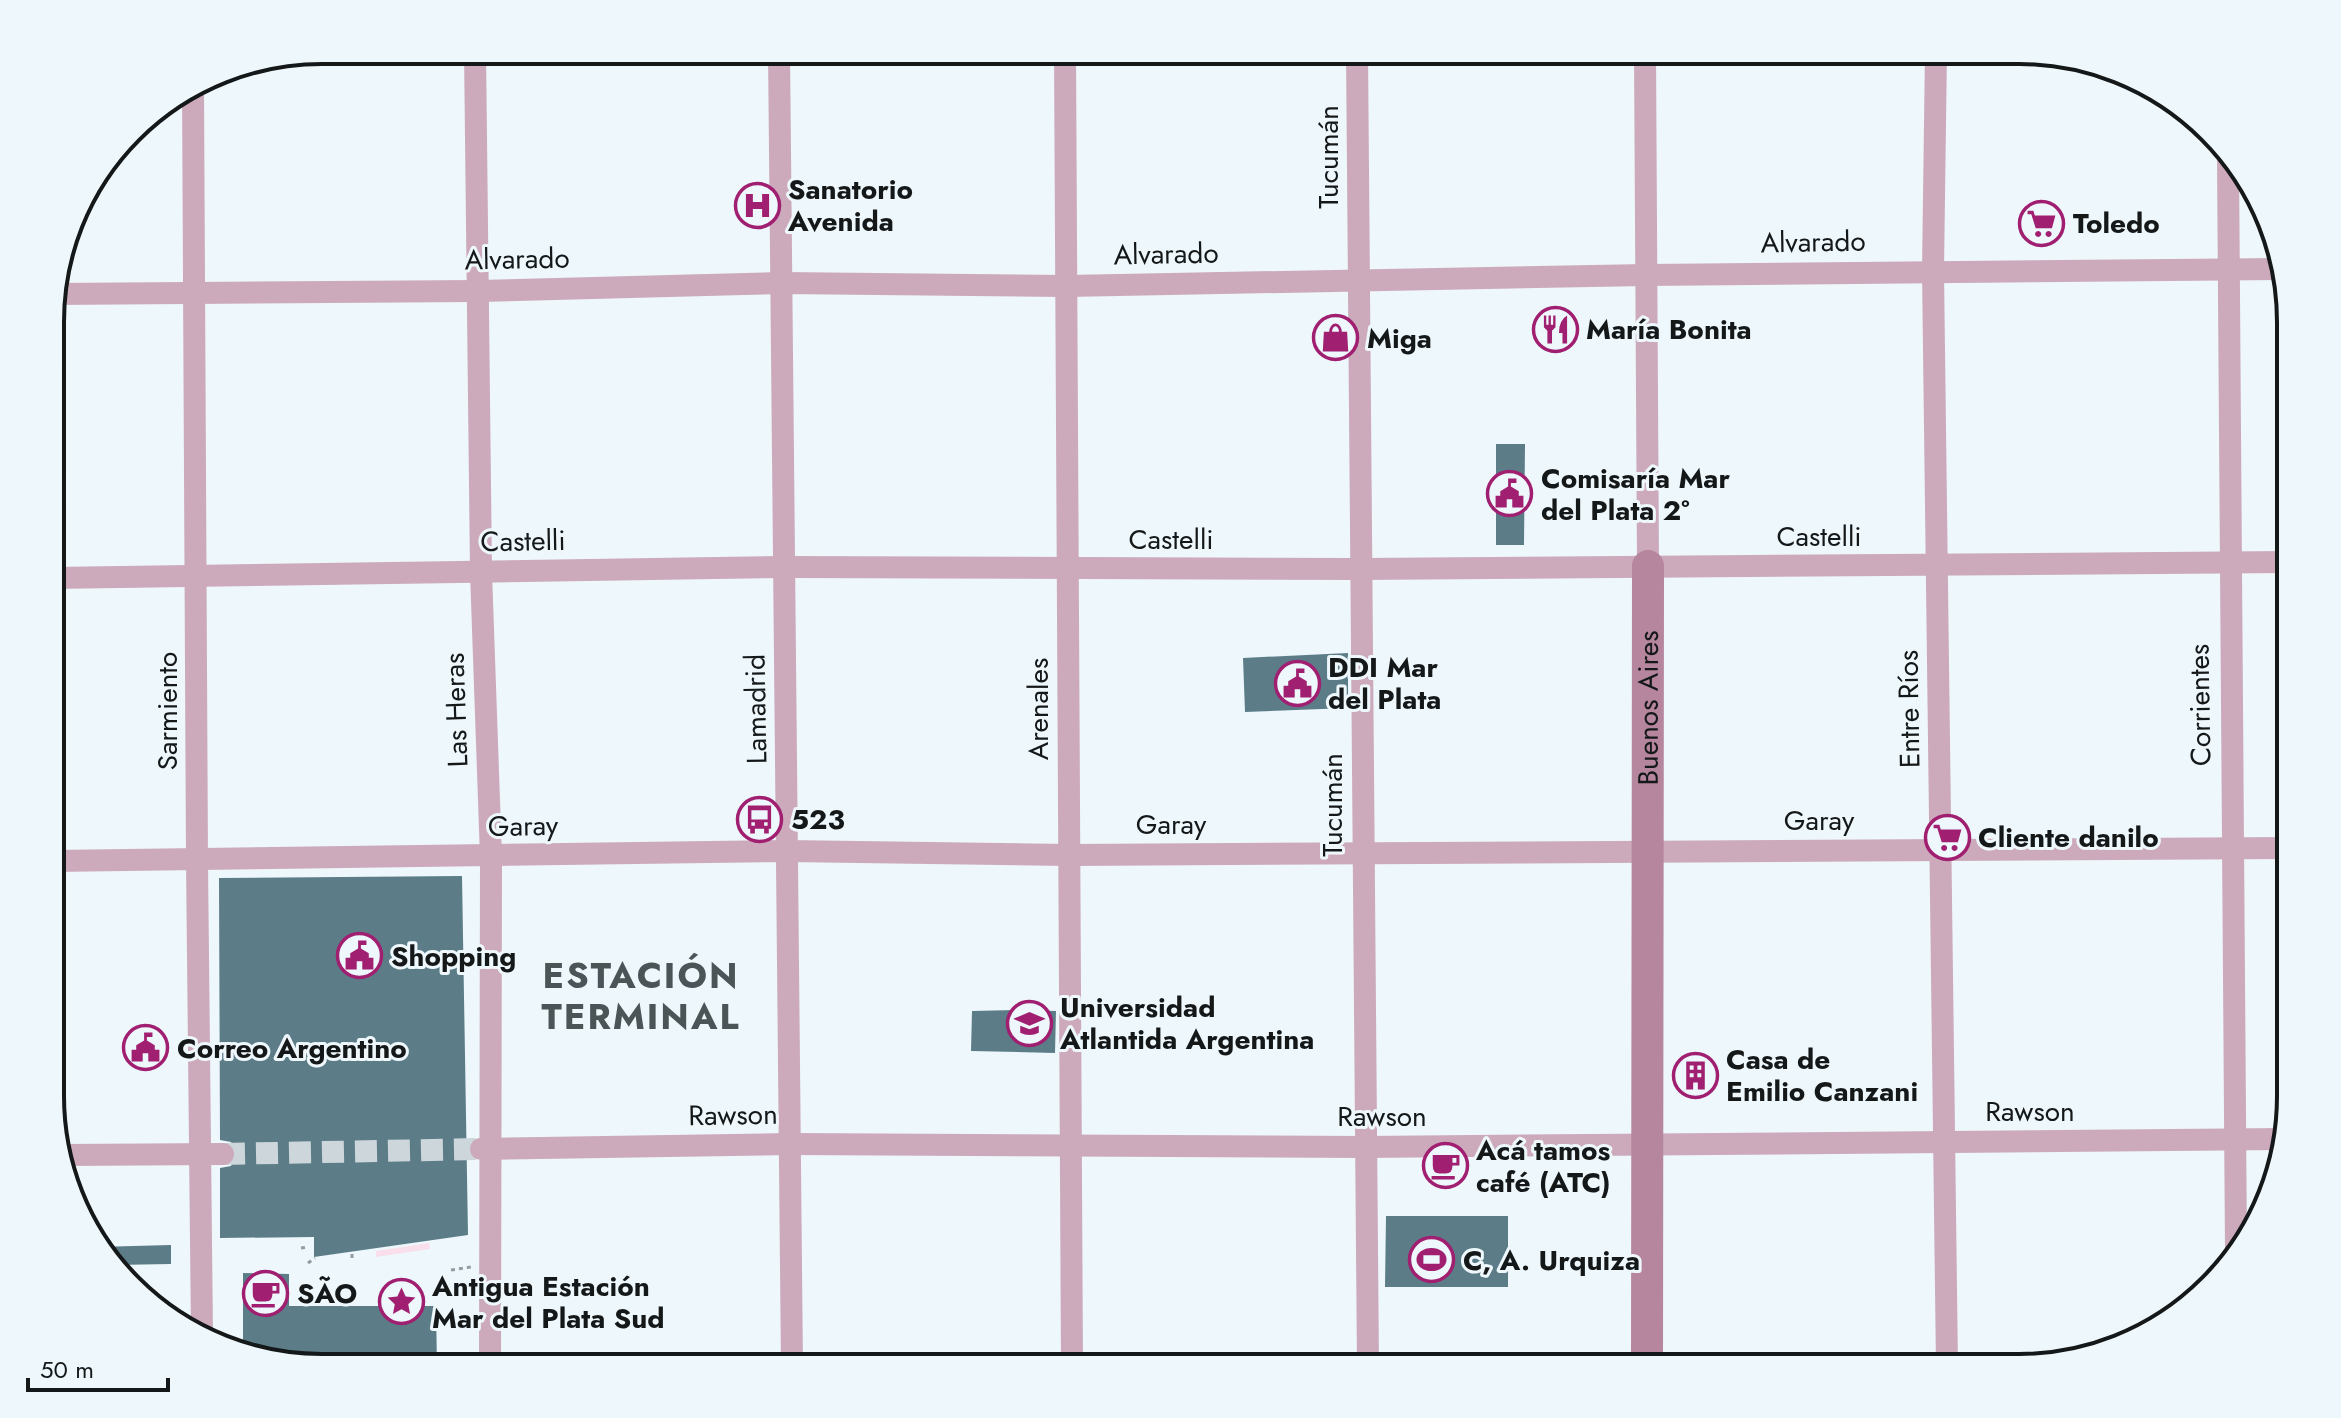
<svg xmlns="http://www.w3.org/2000/svg" width="2341" height="1418" font-family="Jost,sans-serif">
	<rect width="100%" height="100%" fill="#eef8fc"/>
	<polygon fill="#f9deeb" points="429,1243 430,1249 376,1257 376,1251"/>
	<g fill="#5c7d88">
		<polygon points="1496,444 1525,444 1524,545 1496,545"/>
		<polygon points="1348,653 1348,708 1245,712 1243,658"/>
		<polygon points="462,876 468,1235 314,1257 314,1237 220,1238 220,1168 231,1166 237,1153 231,1142 220,1140 219,878"/>
		<polygon points="1015,1010 1056,1011 1055,1053 971,1051 972,1011"/>
		<polygon points="1679,1065 1711,1065 1711,1085 1680,1084"/>
		<polygon points="1386,1216 1508,1216 1508,1287 1385,1287"/>
		<polygon points="171,1245 171,1264 115,1265 96,1247"/>
		<polygon points="243,1273 289,1274 289,1306 436,1306 437,1368 322,1368 243,1347"/>
	</g>
	<g fill="none" stroke-linecap="round" stroke-linejoin="round">
		<polyline stroke="#cdd6da" stroke-width="22" stroke-dasharray="22 11" stroke-linecap="butt" points="223,1154 481,1149"/>
		<g stroke="#959c9f" stroke-width="3" stroke-dasharray="4 4" stroke-linecap="butt">
			<polyline points="301,1248 308,1247"/>
			<polyline points="352,1254 352,1261"/>
			<polyline points="308,1263 315,1258"/>
			<polyline points="451,1270 471,1267"/>
		</g>
		<g stroke="#cab" stroke-width="22">
			<polyline points="475,50 481,572 491,857 490,1368"/>
			<polyline points="779,50 792,1368"/>
			<polyline points="1065,50 1072,1368"/>
			<polyline points="1357,50 1368,1368"/>
			<polyline points="1645,50 1648,566"/>
			<polyline points="1936,50 1933,271 1947,1367"/>
			<polyline points="193,86 197,860 202,1336"/>
			<polyline points="2228,159 2236,1251"/>
			<polyline points="52,294 477,291 782,283 1067,286 1646,275 2280,269"/>
			<polyline points="52,578 785,567 1360,569 2290,562"/>
			<polyline points="52,861 787,851 1068,855 2290,848"/>
			<polyline points="481,1149 790,1144 1364,1147 2283,1139"/>
			<polyline points="61,1155 223,1154"/>
		</g>
		<path stroke="#b6859e" stroke-width="32" id="s1" d="M1647 1368 1648 566"/>
	</g>
	<defs>
		<symbol id="hospital-ring" viewBox="-11 -11 22 22"><circle r="9.5" fill="#eef8fc" stroke="#a01f70" stroke-width="1.5"/><path d="M-5-5h3v3.5h4V-5h3V5h-3V1.5h-4V5h-3Z" fill="#a01f70"/></symbol>
		<symbol id="supermarket-ring" viewBox="-11 -11 22 22"><circle r="9.5" fill="#eef8fc" stroke="#a01f70" stroke-width="1.5"/><path d="M-6-5.5h2.5l.6 2H6L4.5 2H-2.5L-4.4-4H-6ZM-1.5 3.2a1.3 1.3 0 1 0 .1 0ZM3 3.2a1.3 1.3 0 1 0 .1 0Z" fill="#a01f70"/></symbol>
		<symbol id="restaurant-ring" viewBox="-11 -11 22 22"><circle r="9.5" fill="#eef8fc" stroke="#a01f70" stroke-width="1.5"/><path d="M-5-6h1v4h1v-4h1v4h1v-4h1v5L-1.5 .5V6h-2V.5L-5-1ZM5-6V6H3V1.5H1.5Q1.5-4 5-6Z" fill="#a01f70"/></symbol>
		<symbol id="shop-ring" viewBox="-11 -11 22 22"><circle r="9.5" fill="#eef8fc" stroke="#a01f70" stroke-width="1.5"/><path d="M-5-2.5h2.3a2.7 3.5 0 0 1 5.4 0H5L5.5 6h-11ZM-1.5-2.5h3a1.5 2.3 0 0 0-3 0Z" fill="#a01f70"/></symbol>
		<symbol id="civic-ring" viewBox="-11 -11 22 22"><circle r="9.5" fill="#eef8fc" stroke="#a01f70" stroke-width="1.5"/><path d="M-.6-6.5H3V-4.5H.6V-3L4-1V1h2V6H-6V1h2V-1L-.6-3ZM-1.2 2.5V6h2.4V2.5Z" fill="#a01f70"/></symbol>
		<symbol id="bus-ring" viewBox="-11 -11 22 22"><circle r="9.5" fill="#eef8fc" stroke="#a01f70" stroke-width="1.5"/><path d="M-5-6H5V4H4V6H2V4H-2V6H-4V4H-5ZM-3.5-4V0h7V-4ZM-3.5 1.2v1.5H-2V1.2ZM2 1.2v1.5H3.5V1.2Z" fill="#a01f70"/></symbol>
		<symbol id="university-ring" viewBox="-11 -11 22 22"><circle r="9.5" fill="#eef8fc" stroke="#a01f70" stroke-width="1.5"/><path d="M0-5L7-2L0 1L-7-2ZM-4 1L0 2.5L4 1V4Q0 6-4 4Z" fill="#a01f70"/></symbol>
		<symbol id="building-ring" viewBox="-11 -11 22 22"><circle r="9.5" fill="#eef8fc" stroke="#a01f70" stroke-width="1.5"/><path d="M-4-6H4V6H1V3H-1V6H-4ZM-2.5-4.3h1.7v1.8h-1.7ZM.8-4.3h1.7v1.8H.8ZM-2.5-1h1.7V.8h-1.7ZM.8-1h1.7V.8H.8Z" fill="#a01f70"/></symbol>
		<symbol id="cafe-ring" viewBox="-11 -11 22 22"><circle r="9.5" fill="#eef8fc" stroke="#a01f70" stroke-width="1.5"/><path d="M-5.5-4.5H6V0H3Q3 3.5 0 3.5H-2.5Q-5.5 3.5-5.5 0ZM3-3.2v2h1.7v-2ZM-6 4.5H4V6H-6Z" fill="#a01f70"/></symbol>
		<symbol id="stadium-ring" viewBox="-11 -11 22 22"><circle r="9.5" fill="#eef8fc" stroke="#a01f70" stroke-width="1.5"/><path d="M0-5a6.5 5 0 1 0 0 10a6.5 5 0 1 0 0-10ZM-3.5-1.8h7v3.6h-7Z" fill="#a01f70"/></symbol>
		<symbol id="sight-ring" viewBox="-11 -11 22 22"><circle r="9.5" fill="#eef8fc" stroke="#a01f70" stroke-width="1.5"/><path d="M0-6L1.8-2.2L6-1.7L2.9 1.2L3.7 5.4L0 3.3L-3.7 5.4L-2.9 1.2L-6-1.7L-1.8-2.2Z" fill="#a01f70"/></symbol>
	</defs>
	<g fill-rule="evenodd">
		<use href="#hospital-ring" x="732" y="180" width="51" height="51"/>
		<use href="#supermarket-ring" x="2016" y="198" width="51" height="51"/>
		<use href="#restaurant-ring" x="1530" y="304" width="51" height="51"/>
		<use href="#shop-ring" x="1310" y="312" width="51" height="51"/>
		<use href="#civic-ring" x="1484" y="468" width="51" height="51"/>
		<use href="#civic-ring" x="1272" y="658" width="51" height="51"/>
		<use href="#bus-ring" x="734" y="794" width="51" height="51"/>
		<use href="#supermarket-ring" x="1922" y="812" width="51" height="51"/>
		<use href="#civic-ring" x="334" y="930" width="51" height="51"/>
		<use href="#university-ring" x="1004" y="998" width="51" height="51"/>
		<use href="#civic-ring" x="120" y="1022" width="51" height="51"/>
		<use href="#building-ring" x="1670" y="1050" width="51" height="51"/>
		<use href="#cafe-ring" x="1420" y="1140" width="51" height="51"/>
		<use href="#stadium-ring" x="1406" y="1234" width="51" height="51"/>
		<use href="#cafe-ring" x="240" y="1268" width="51" height="51"/>
		<use href="#sight-ring" x="376" y="1276" width="51" height="51"/>
	</g>
	<g text-anchor="middle" dominant-baseline="central" stroke-width="6" stroke-linejoin="round" paint-order="stroke">
		<g font-size="28" fill="#151819" stroke="#eef8fc">
			<text transform="translate(1328 157) rotate(-90)">Tucumán</text>
			<text transform="translate(1813 242) rotate(-1)">Alvarado</text>
			<text transform="translate(1166 254) rotate(-1)">Alvarado</text>
			<text transform="translate(517 259) rotate(-1)">Alvarado</text>
			<text x="1819" y="536">Castelli</text>
			<text x="1171" y="539">Castelli</text>
			<text transform="translate(523 541) rotate(-1)">Castelli</text>
			<text transform="translate(2200 705) rotate(-91)">Corrientes</text>
			<text transform="translate(756 709) rotate(-91)">Lamadrid</text>
			<text transform="translate(1038 709) rotate(-90)">Arenales</text>
			<text stroke="none"><textPath href="#s1" startOffset="660">Buenos Aires</textPath></text>
			<text transform="translate(1909 709) rotate(-91)">Entre Ríos</text>
			<text transform="translate(456 710) rotate(-92)">Las Heras</text>
			<text transform="translate(167 711) rotate(-90)">Sarmiento</text>
			<text transform="translate(1332 805) rotate(-90)">Tucumán</text>
			<text x="1819" y="820">Garay</text>
			<text x="1171" y="824">Garay</text>
			<text transform="translate(523 826) rotate(-1)">Garay</text>
			<text x="2030" y="1111">Rawson</text>
			<text transform="translate(733 1115) rotate(-1)">Rawson</text>
			<text x="1382" y="1116">Rawson</text>
		</g>
		<g font-size="28" font-weight="bold" fill="#151819" stroke="#eef8fc" text-anchor="start">
			<text x="788" y="189">Sanatorio<tspan x="788" dy="32">Avenida</tspan></text>
			<text x="2073" y="223">Toledo</text>
			<text x="1586" y="329">María Bonita</text>
			<text x="1367" y="338">Miga</text>
			<text x="1541" y="478">Comisaría Mar<tspan x="1541" dy="32">del Plata 2°</tspan></text>
			<text x="1328" y="667">DDI Mar<tspan x="1328" dy="32">del Plata</tspan></text>
			<text x="791" y="819">523</text>
			<text x="1978" y="837">Cliente danilo</text>
			<text x="391" y="956">Shopping</text>
			<text x="1060" y="1007">Universidad<tspan x="1060" dy="32">Atlantida Argentina</tspan></text>
			<text x="177" y="1048">Correo Argentino</text>
			<text x="1726" y="1059">Casa de<tspan x="1726" dy="32">Emilio Canzani</tspan></text>
			<text x="1476" y="1150">Acá tamos<tspan x="1476" dy="32">café (ATC)</tspan></text>
			<text x="1463" y="1260">C, A. Urquiza</text>
			<text x="432" y="1286">Antigua Estación<tspan x="432" dy="32">Mar del Plata Sud</tspan></text>
			<text x="297" y="1293">SÃO</text>
		</g>
		<g font-size="36" font-weight="bold" letter-spacing="2" fill="#4b5457" stroke="#eef8fc">
			<text x="641" y="975">ESTACIÓN<tspan x="641" dy="41">TERMINAL</tspan></text>
		</g>
	</g>
	<path d="M0 0H2341V1418H0ZM322 64H2019A258 258 0 0 1 2277 322V1096A258 258 0 0 1 2019 1354H322A258 258 0 0 1 64 1096V322A258 258 0 0 1 322 64Z" fill="#eef8fc" fill-rule="evenodd"/>
	<path fill="none" stroke="#151819" stroke-width="4" d="M322 64H2019A258 258 0 0 1 2277 322V1096A258 258 0 0 1 2019 1354H322A258 258 0 0 1 64 1096V322A258 258 0 0 1 322 64Z"/>
	<path d="M28 1378v12h140v-12" fill="none" stroke="#151819" stroke-width="4"/>
	<text x="40" y="1378" font-size="24" fill="#151819" stroke="#eef8fc" stroke-width="6" paint-order="stroke">50 m</text>
</svg>
